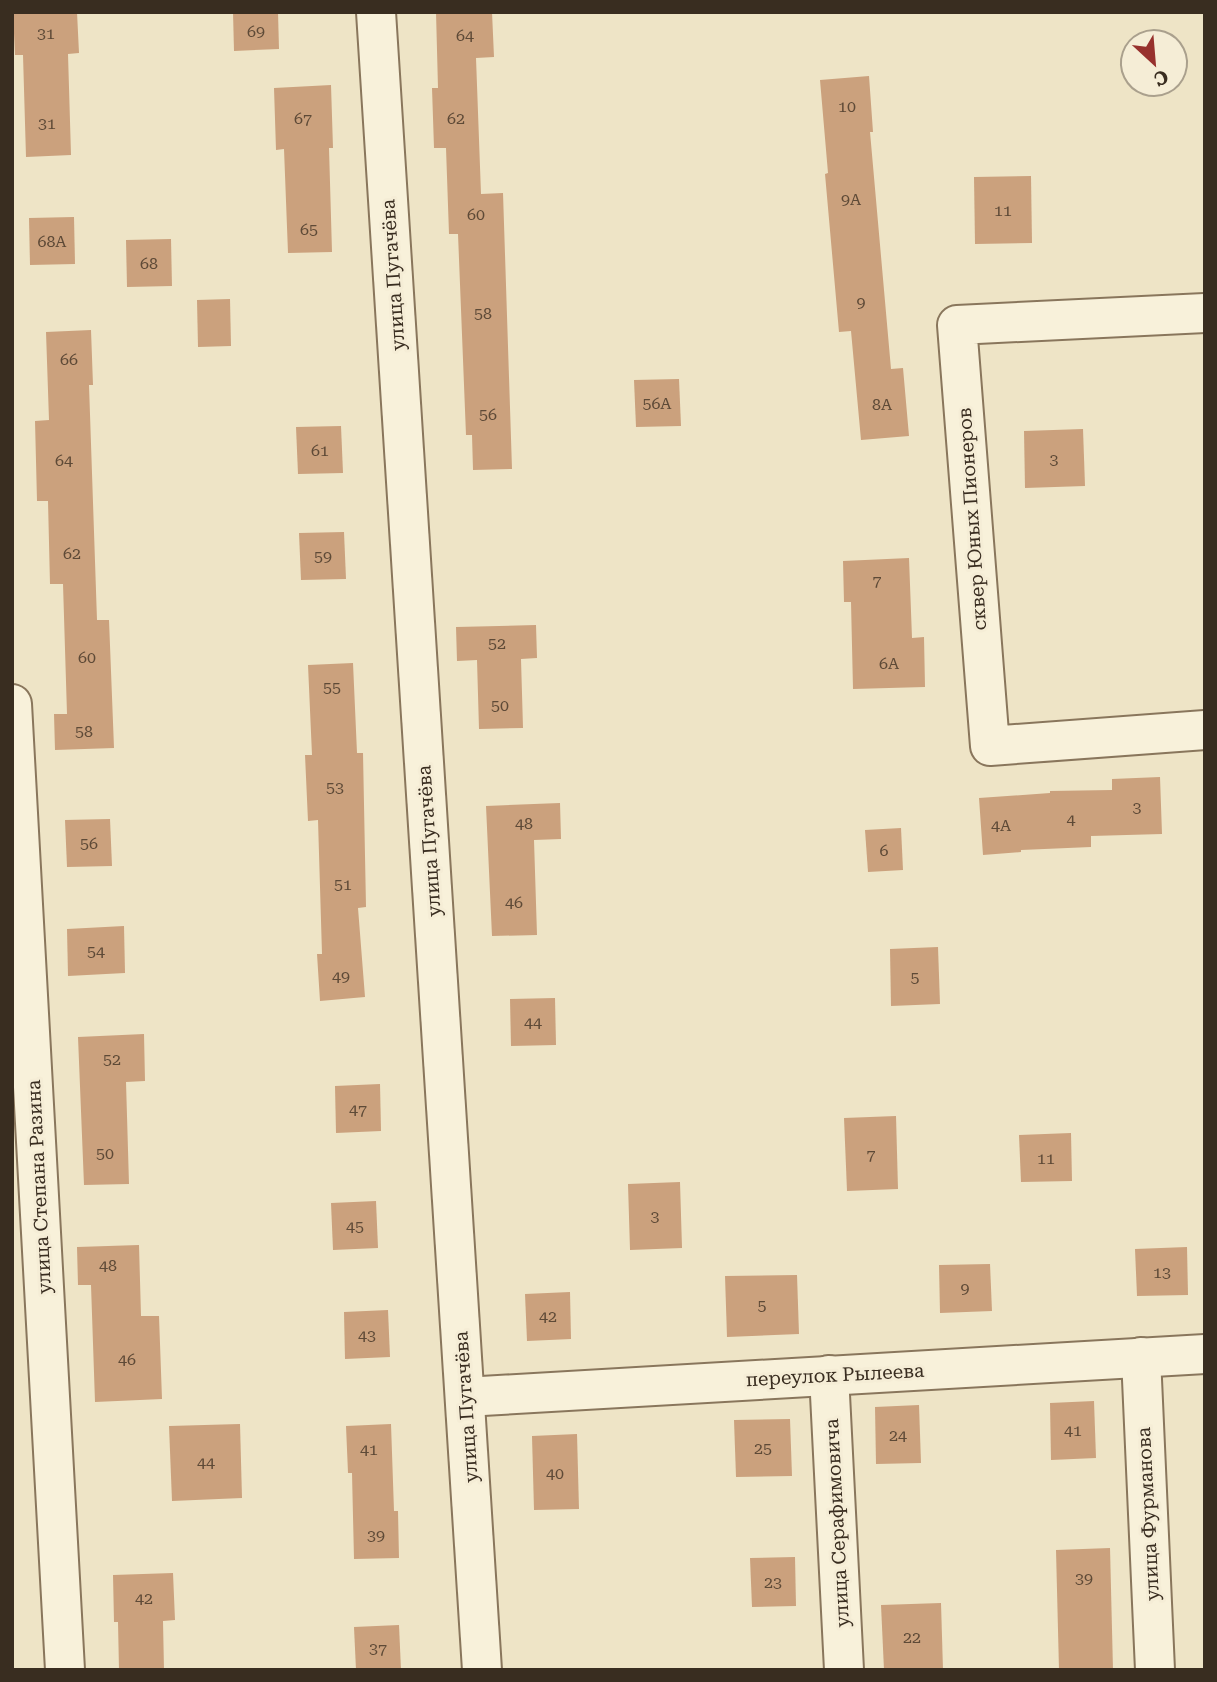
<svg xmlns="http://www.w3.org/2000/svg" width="1217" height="1682" font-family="'Roboto Serif',serif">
	<rect width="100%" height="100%" fill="#eee4c6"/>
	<g fill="#cba17d">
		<polygon points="13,12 77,12 79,53 68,54 71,155 26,157 23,55 15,55"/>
		<polygon points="233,12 278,12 279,49 234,51"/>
		<polygon points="436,12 492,12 494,57 476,58 481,194 503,193 512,469 473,470 472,435 466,435 458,234 449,234 446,148 434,148 432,88 438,88"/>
		<polygon points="869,76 873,132 870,132 891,369 903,368 909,436 861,440 851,331 839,332 825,174 828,173 820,80"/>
		<polygon points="331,85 333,148 329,148 332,252 288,253 284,149 276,150 274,88"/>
		<polygon points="1031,176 1032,243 975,244 974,177"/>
		<polygon points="74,217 75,264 30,265 29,218"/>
		<polygon points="171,239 172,286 127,287 126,240"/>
		<polygon points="230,299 231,346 198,347 197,300"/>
		<polygon points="91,330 93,385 89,385 97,620 109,620 114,748 55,750 54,714 67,714 63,584 50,584 48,501 37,501 35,421 49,420 46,332"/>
		<polygon points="679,379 681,426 636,427 634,380"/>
		<polygon points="341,426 343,473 298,474 296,427"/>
		<polygon points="1083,429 1085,486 1025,488 1024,431"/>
		<polygon points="344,532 346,579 301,580 299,533"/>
		<polygon points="909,558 912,638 924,637 925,687 853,689 851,602 844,602 843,561"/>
		<polygon points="536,625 537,658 521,659 523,728 479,729 477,660 457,661 456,627"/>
		<polygon points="353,663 357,753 363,753 366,907 358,908 365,997 320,1001 317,954 322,954 318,820 308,821 305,755 312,755 308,665"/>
		<polygon points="1160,777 1162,834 1091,836 1091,847 1021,850 1021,852 983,855 979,798 1050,793 1050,791 1112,790 1112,779"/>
		<polygon points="560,803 561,839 534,840 537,935 492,936 486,806"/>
		<polygon points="110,819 112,866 67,867 65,820"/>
		<polygon points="901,828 903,870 868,872 865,830"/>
		<polygon points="124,926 125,973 68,976 67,929"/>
		<polygon points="938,947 940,1004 891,1006 890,949"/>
		<polygon points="555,998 556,1045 511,1046 510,999"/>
		<polygon points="144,1034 145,1081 126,1082 129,1184 84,1185 78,1037"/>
		<polygon points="380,1084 381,1131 336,1133 335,1086"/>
		<polygon points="896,1116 898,1189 847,1191 844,1118"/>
		<polygon points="1071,1133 1072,1181 1021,1182 1019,1135"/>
		<polygon points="680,1182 682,1248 630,1250 628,1184"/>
		<polygon points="376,1201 378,1248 333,1250 331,1203"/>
		<polygon points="139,1245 141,1316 159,1316 162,1399 95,1402 91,1285 78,1285 77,1247"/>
		<polygon points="1187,1247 1188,1295 1137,1296 1135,1249"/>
		<polygon points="990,1264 992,1311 940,1313 939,1265"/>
		<polygon points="797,1275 799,1334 727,1337 725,1276"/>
		<polygon points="570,1292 571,1339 527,1341 525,1294"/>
		<polygon points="388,1310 390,1357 345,1359 344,1312"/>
		<polygon points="1094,1401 1096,1458 1051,1460 1050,1403"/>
		<polygon points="919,1405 921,1463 876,1464 875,1407"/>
		<polygon points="790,1419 792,1476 736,1477 734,1420"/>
		<polygon points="240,1424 242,1498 172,1501 169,1426"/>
		<polygon points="391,1424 394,1511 398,1511 399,1558 354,1559 352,1473 348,1473 346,1426"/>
		<polygon points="577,1434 579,1509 534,1510 532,1436"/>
		<polygon points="1110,1548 1113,1670 1059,1670 1056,1550"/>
		<polygon points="795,1557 796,1606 752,1607 750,1558"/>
		<polygon points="173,1573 175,1620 163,1621 164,1670 119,1670 118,1622 114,1622 113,1575"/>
		<polygon points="941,1603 943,1670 884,1670 881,1605"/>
		<polygon points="399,1625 401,1670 356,1670 354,1627"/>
	</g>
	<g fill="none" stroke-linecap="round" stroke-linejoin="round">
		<defs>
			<g id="minor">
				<polyline points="376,12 482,1670"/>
				<polyline points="1205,313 957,325 990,746 1205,730"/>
				<polyline points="12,704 65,1670"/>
				<polyline points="1141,1357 1155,1670"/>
				<polyline points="829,1375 844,1670"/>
				<polyline points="465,1397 1205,1354"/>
			</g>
		</defs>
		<use href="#minor" stroke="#89765c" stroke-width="42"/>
		<use href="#minor" stroke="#f8f1da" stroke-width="38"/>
	</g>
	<g text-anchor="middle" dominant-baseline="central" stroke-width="6" stroke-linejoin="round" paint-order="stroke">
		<g font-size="16" fill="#5e4a37">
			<text x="256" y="31">69</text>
			<text x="46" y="33">31</text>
			<text x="465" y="35">64</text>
			<text x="847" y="106">10</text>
			<text x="303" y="118">67</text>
			<text x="456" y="118">62</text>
			<text x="47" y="123">31</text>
			<text x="851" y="199">9А</text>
			<text x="1003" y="210">11</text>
			<text x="476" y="214">60</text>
			<text x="309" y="229">65</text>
			<text x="52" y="241">68А</text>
			<text x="149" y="263">68</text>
			<text x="861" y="302">9</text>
			<text x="483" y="313">58</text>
			<text x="69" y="359">66</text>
			<text x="657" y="403">56А</text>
			<text x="882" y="404">8А</text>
			<text x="488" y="414">56</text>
			<text x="320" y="450">61</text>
			<text x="1054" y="459">3</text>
			<text x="64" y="460">64</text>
			<text x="72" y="553">62</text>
			<text x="323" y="556">59</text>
			<text x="877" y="580">7</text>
			<text x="497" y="643">52</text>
			<text x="87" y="657">60</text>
			<text x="889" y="663">6А</text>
			<text x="332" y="687">55</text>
			<text x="500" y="705">50</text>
			<text x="84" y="731">58</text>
			<text x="335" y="787">53</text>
			<text x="1137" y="807">3</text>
			<text x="1071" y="819">4</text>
			<text x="524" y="823">48</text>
			<text x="1001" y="825">4А</text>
			<text x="89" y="843">56</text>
			<text x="884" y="850">6</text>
			<text x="343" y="884">51</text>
			<text x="514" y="902">46</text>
			<text x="96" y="951">54</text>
			<text x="341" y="976">49</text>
			<text x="915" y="977">5</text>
			<text x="533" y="1022">44</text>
			<text x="112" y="1059">52</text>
			<text x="358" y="1109">47</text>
			<text x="105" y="1153">50</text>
			<text x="871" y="1154">7</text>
			<text x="1046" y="1158">11</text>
			<text x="655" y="1216">3</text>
			<text x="355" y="1226">45</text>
			<text x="108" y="1265">48</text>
			<text x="1162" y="1272">13</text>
			<text x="965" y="1288">9</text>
			<text x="762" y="1305">5</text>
			<text x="548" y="1316">42</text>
			<text x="367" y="1335">43</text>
			<text x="127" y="1359">46</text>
			<text x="1073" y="1430">41</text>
			<text x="898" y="1435">24</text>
			<text x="763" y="1448">25</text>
			<text x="369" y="1449">41</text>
			<text x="206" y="1462">44</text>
			<text x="555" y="1473">40</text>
			<text x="376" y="1535">39</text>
			<text x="1084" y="1578">39</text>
			<text x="773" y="1582">23</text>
			<text x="144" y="1598">42</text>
			<text x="912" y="1637">22</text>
			<text x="378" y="1648">37</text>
		</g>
		<g font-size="19" fill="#392d20" stroke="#f5edd6">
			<text transform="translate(393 275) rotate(-94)">улица Пугачёва</text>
			<text transform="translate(972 519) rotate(-94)">сквер Юных Пионеров</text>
			<text transform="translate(429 841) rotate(-94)">улица Пугачёва</text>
			<text transform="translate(39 1187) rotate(-93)">улица Степана Разина</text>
			<text transform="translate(835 1375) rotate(-3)">переулок Рылеева</text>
			<text transform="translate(466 1407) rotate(-94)">улица Пугачёва</text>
			<text transform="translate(1148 1514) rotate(-93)">улица Фурманова</text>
			<text transform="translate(837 1523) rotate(-93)">улица Серафимовича</text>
		</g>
	</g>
	<rect width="1217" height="1682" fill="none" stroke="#392d20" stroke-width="28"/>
	<g transform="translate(1154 63) rotate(154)"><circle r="33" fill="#f5edd6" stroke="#aaa08d" stroke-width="2"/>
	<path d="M0-5L12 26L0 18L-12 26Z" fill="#97312d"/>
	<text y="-10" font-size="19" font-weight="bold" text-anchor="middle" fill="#392d20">С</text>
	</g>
</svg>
